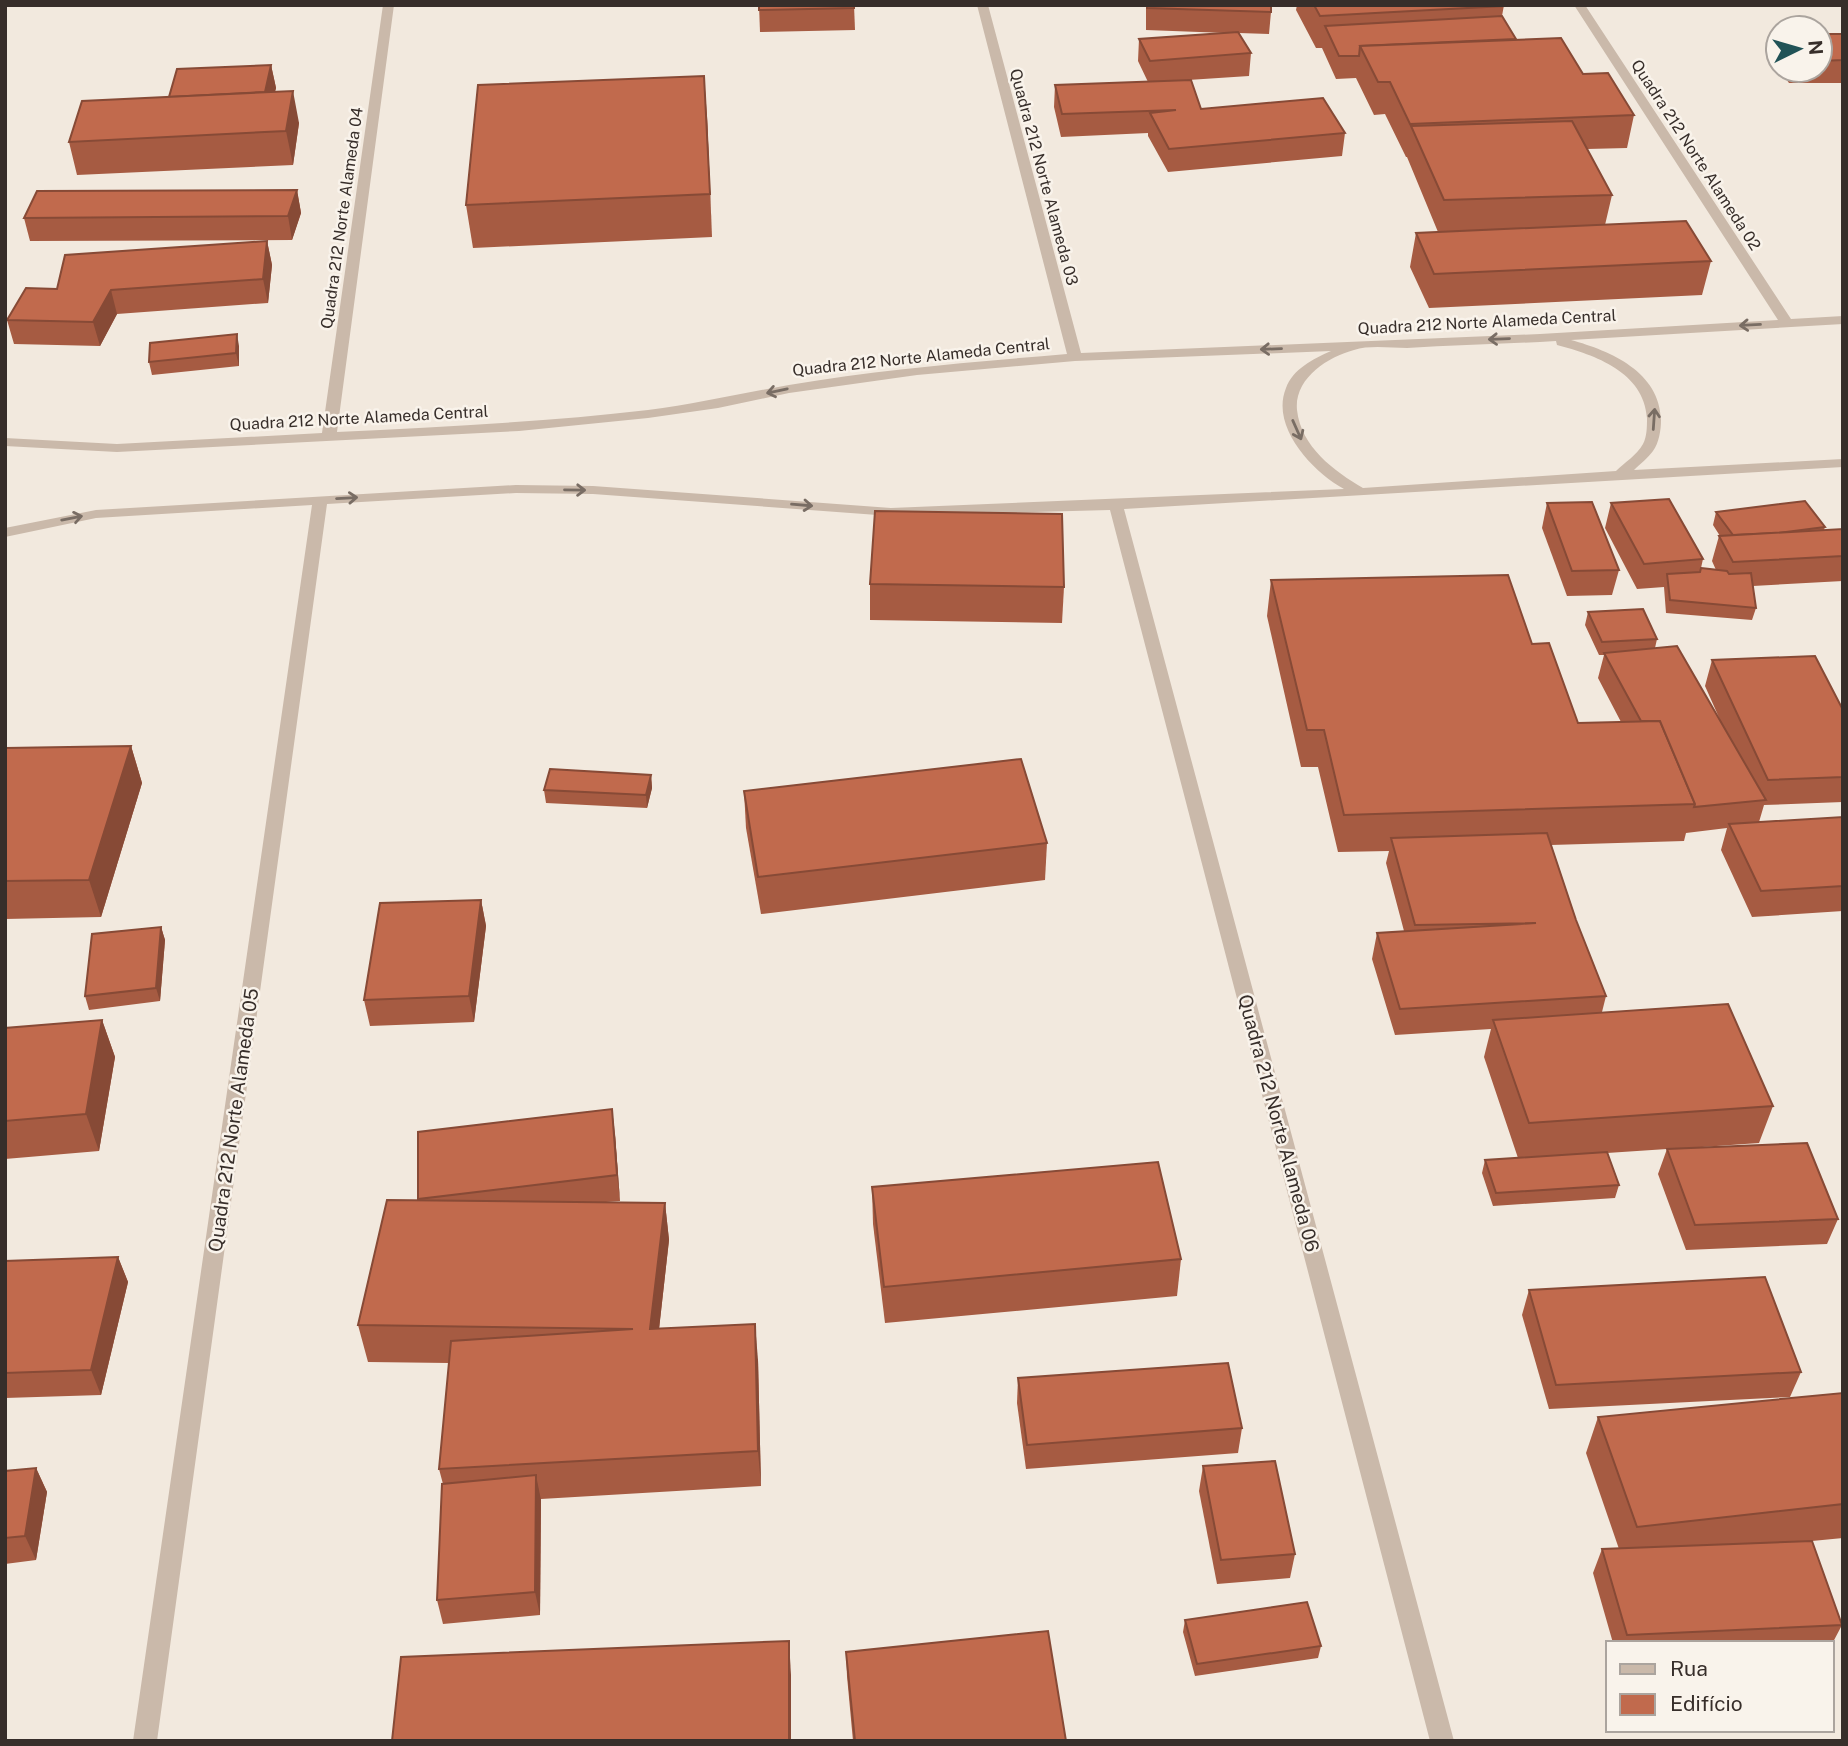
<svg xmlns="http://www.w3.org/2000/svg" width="1848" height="1746" font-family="'Public Sans',sans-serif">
	<rect width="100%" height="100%" fill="#f2e9de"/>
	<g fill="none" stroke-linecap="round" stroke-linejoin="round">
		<path fill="#cab9aa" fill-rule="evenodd" d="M383 5H394L337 432C441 427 545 422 648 410 696 404 742 393 789 385 881 369 974 362 1067 354L977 5H988L1081 353 1540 334 1778 320 1574 5H1585L1791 319 1843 316V324L1571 340C1611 351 1660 372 1661 420 1661 430 1659 443 1653 451 1648 458 1640 464 1634 470L1843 459V467L1124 509 1454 1741H1430L1110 510 891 516 593 494 516 493 327 504 157 1741H133L312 505 96 518 5 537V528L96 510 516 485 593 486 891 508 1344 489C1313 472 1270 427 1286 388 1293 369 1313 359 1331 351L1075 361 917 375 789 393 718 408 648 418 519 431 117 452 5 446V438L117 444 322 433ZM1556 341 1557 345C1595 355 1644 372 1647 418 1647 426 1647 437 1643 444 1637 455 1624 463 1616 471L1363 488C1334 471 1301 447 1297 410 1294 379 1327 357 1354 350 1369 345 1391 348 1407 348 1457 345 1506 344 1556 341Z"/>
	</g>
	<g fill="#a65b42">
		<polygon points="759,5 854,5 855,30 760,32"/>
		<polygon points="1146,5 1271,5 1271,12 1269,34 1239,33 1251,53 1249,76 1188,80 1201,109 1345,133 1342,156 1168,172 1148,136 1148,133 1061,137 1054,107 1055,85 1148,82 1138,61 1139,39 1226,33 1146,30"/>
		<polygon points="1297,5 1504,5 1502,16 1516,39 1583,74 1634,115 1627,148 1587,149 1612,195 1605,225 1711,261 1702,295 1429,308 1410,267 1416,233 1438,232 1407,157 1406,157 1385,114 1374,115 1356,78 1336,79 1322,48 1316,48 1296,10"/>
		<polygon points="1820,34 1843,34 1843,83 1789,83 1780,70 1820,70"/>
		<polygon points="1778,35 1778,67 1772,57"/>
		<polygon points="271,65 276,88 275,91 299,123 293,165 77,175 69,142 169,97"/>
		<polygon points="707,117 712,237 473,248 466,205"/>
		<polygon points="297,190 301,213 292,240 30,241 24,218"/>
		<polygon points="267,241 272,265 268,303 117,314 100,346 14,344 7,320 57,289"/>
		<polygon points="239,346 239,366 152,375 149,362"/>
		<polygon points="1547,503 1619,570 1612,595 1567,596 1542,528"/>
		<polygon points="1611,503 1703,559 1701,568 1716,570 1712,561 1719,536 1720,536 1713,525 1716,512 1825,527 1824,530 1843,529 1843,581 1753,586 1756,608 1752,620 1666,613 1664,587 1637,589 1605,528"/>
		<polygon points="1271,580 1532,644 1578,723 1621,722 1598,678 1604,655 1599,655 1585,625 1588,612 1657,639 1655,648 1721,722 1705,686 1712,660 1843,710 1843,802 1764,805 1759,822 1843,817 1843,911 1752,917 1721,850 1727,828 1686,833 1684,841 1551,845 1576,920 1606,996 1602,1012 1773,1106 1759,1143 1688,1148 1838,1219 1827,1244 1686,1250 1658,1174 1667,1149 1607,1153 1619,1185 1615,1198 1493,1206 1482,1173 1485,1160 1518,1158 1484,1057 1491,1029 1395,1035 1372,959 1377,933 1404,931 1386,863 1389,851 1338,852 1318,767 1301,767 1267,616"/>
		<polygon points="870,584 1064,587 1062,623 870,620"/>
		<polygon points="131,746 142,783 101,917 5,919 5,751"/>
		<polygon points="651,775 652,788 647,808 546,803 544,790"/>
		<polygon points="744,791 1047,843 1045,880 761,914 746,828"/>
		<polygon points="481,900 486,926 474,1022 370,1026 364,1000"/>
		<polygon points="161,927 165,940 160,1001 89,1010 85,996"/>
		<polygon points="102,1020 115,1057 99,1151 5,1159 5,1028"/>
		<polygon points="615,1134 620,1201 606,1202 665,1203 669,1240 659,1329 758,1360 761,1486 541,1499 540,1615 443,1624 437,1600 443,1484 439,1469 449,1363 368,1362 358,1325 418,1200"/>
		<polygon points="872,1187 1181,1259 1177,1296 885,1323 873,1224"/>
		<polygon points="118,1257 128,1282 101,1395 5,1398 5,1261"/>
		<polygon points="1529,1290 1801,1372 1790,1397 1549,1409 1522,1315"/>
		<polygon points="1018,1378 1242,1428 1238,1453 1026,1469 1017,1403"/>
		<polygon points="1843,1393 1843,1538 1812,1541 1842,1625 1832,1644 1832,1643 1613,1643 1593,1573 1602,1549 1619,1549 1586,1453 1598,1417"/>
		<polygon points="1203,1466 1295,1554 1290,1578 1217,1584 1199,1491"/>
		<polygon points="36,1468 47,1492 36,1560 5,1564 5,1471"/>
		<polygon points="1185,1620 1321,1646 1318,1658 1195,1676 1183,1632"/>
		<polygon points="846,1652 1066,1741 853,1741 847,1676"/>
	</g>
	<g fill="#874a36">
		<polygon points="271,65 276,88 267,125 263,102"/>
		<polygon points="704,76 707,117 712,237 710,194"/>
		<polygon points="293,91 299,123 293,165 286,131"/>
		<polygon points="297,190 301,213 292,240 288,216"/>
		<polygon points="267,241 272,265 268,303 263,279"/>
		<polygon points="111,290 117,314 100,346 93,322"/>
		<polygon points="237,334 239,346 239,366 236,353"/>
		<polygon points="131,746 142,783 101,917 89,880"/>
		<polygon points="651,775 652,788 647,808 646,795"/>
		<polygon points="481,900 486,926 474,1022 469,996"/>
		<polygon points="161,927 165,940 160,1001 156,988"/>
		<polygon points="102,1020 115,1057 99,1151 86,1114"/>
		<polygon points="612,1109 615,1134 620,1201 617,1175"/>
		<polygon points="665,1203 669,1240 655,1365 650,1329"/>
		<polygon points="118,1257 128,1282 101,1395 91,1370"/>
		<polygon points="755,1324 758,1360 761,1486 758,1451"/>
		<polygon points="36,1468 47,1492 36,1560 25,1536"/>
		<polygon points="536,1475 541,1500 540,1615 535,1592"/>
		<polygon points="789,1641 791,1675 791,1741 789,1741"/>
	</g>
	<g fill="#c16a4d" stroke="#874a36" stroke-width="2">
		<polygon points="759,5 854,5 854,8 759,10"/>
		<polygon points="1147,5 1271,5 1271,12 1147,8"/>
		<polygon points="1314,5 1504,5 1504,6 1320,16"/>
		<polygon points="1502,16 1516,39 1360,46 1359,56 1339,56 1325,26"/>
		<polygon points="1238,32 1251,53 1150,61 1139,39"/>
		<polygon points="1820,34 1843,34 1843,60 1820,61"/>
		<polygon points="1561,38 1583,74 1608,73 1634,115 1410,124 1390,82 1378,82 1360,46"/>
		<polygon points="271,65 265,92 169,97 177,69"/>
		<polygon points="704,76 710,194 466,205 478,85"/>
		<polygon points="1191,80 1201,109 1323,98 1345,133 1169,149 1150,113 1176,110 1062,114 1055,85"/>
		<polygon points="293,91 286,131 69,142 82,101"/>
		<polygon points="1572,121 1612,195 1444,200 1411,126"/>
		<polygon points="297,190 288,216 24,218 37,191"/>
		<polygon points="1686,221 1711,261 1434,274 1416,233"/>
		<polygon points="267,241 263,279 111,290 93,322 7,320 26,288 57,289 65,255"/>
		<polygon points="237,334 236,353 149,362 150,343"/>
		<polygon points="1669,499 1703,559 1644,564 1611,503"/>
		<polygon points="1805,501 1825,527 1778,533 1733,535 1716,512"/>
		<polygon points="1592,502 1619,570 1572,571 1547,503"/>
		<polygon points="875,511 1062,514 1064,587 870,584"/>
		<polygon points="1843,529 1843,556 1733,562 1719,536"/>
		<polygon points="1701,568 1727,571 1729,574 1751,573 1756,608 1670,600 1667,574 1700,572"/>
		<polygon points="1508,575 1532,644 1549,643 1578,723 1660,721 1695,804 1344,815 1324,730 1307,730 1271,580"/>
		<polygon points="1643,609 1657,639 1602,642 1588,612"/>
		<polygon points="1677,646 1766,800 1694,807 1695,804 1660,721 1641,721 1604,653"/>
		<polygon points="1815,656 1843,710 1843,777 1768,780 1712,660"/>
		<polygon points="131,746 89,880 5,881 5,751 6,748"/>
		<polygon points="1021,759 1047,843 758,877 744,791"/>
		<polygon points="550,769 651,775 646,795 544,790"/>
		<polygon points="1843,817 1843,886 1761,891 1729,824"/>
		<polygon points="1547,833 1576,920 1606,996 1400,1009 1377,933 1536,923 1415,925 1391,838"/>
		<polygon points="481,900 469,996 364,1000 380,903"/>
		<polygon points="161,927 156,988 85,996 92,934"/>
		<polygon points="1728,1004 1773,1106 1529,1123 1493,1020"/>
		<polygon points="102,1020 86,1114 5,1121 5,1028"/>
		<polygon points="612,1109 617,1175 418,1199 418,1132"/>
		<polygon points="1807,1143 1838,1219 1695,1225 1667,1149"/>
		<polygon points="1607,1152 1619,1185 1496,1193 1485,1160"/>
		<polygon points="1158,1162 1181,1259 884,1287 872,1187"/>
		<polygon points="387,1200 665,1203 650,1329 755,1324 758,1451 439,1469 451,1341 633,1329 358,1325"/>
		<polygon points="118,1257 91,1370 5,1373 5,1261"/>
		<polygon points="1765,1277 1801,1372 1556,1385 1529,1290"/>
		<polygon points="1228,1363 1242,1428 1027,1445 1018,1378"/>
		<polygon points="1843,1393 1843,1504 1637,1527 1598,1417"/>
		<polygon points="1275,1461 1295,1554 1221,1560 1203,1466"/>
		<polygon points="36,1468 25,1536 5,1538 5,1471"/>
		<polygon points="536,1475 535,1592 437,1600 442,1484"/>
		<polygon points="1812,1541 1842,1625 1627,1635 1602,1549"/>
		<polygon points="1307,1602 1321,1646 1197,1664 1185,1620"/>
		<polygon points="1048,1631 1066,1741 855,1741 846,1652"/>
		<polygon points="789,1641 789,1741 392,1741 401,1657"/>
	</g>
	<defs><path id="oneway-shaft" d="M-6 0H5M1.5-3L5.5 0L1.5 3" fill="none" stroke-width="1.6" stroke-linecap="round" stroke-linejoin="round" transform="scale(1.75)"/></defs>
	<g stroke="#796d64">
		<use href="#oneway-shaft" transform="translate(1750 325) rotate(177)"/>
		<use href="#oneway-shaft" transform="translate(1499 339) rotate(178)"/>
		<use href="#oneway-shaft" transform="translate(1271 349) rotate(178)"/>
		<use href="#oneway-shaft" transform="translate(777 391) rotate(168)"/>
		<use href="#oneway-shaft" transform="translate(1654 419) rotate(-86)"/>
		<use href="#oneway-shaft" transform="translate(1297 430) rotate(66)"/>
		<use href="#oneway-shaft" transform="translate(575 490) rotate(1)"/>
		<use href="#oneway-shaft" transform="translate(347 498) rotate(-3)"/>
		<use href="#oneway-shaft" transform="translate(802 505) rotate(5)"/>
		<use href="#oneway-shaft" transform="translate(72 518) rotate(-11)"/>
	</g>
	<g text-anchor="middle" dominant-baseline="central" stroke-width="5" stroke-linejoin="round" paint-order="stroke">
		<g font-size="16" fill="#372e2a" stroke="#f9f3eb">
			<text transform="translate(1696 155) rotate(57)">Quadra 212 Norte Alameda 02</text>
			<text transform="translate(1044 177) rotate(75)">Quadra 212 Norte Alameda 03</text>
			<text transform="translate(342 218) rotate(-82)">Quadra 212 Norte Alameda 04</text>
			<text transform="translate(1487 322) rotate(-3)">Quadra 212 Norte Alameda Central</text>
			<text transform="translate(921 357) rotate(-6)">Quadra 212 Norte Alameda Central</text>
			<text transform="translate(359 418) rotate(-3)">Quadra 212 Norte Alameda Central</text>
		</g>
		<g font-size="19" fill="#372e2a" stroke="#f9f3eb">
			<text transform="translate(233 1120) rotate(-82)">Quadra 212 Norte Alameda 05</text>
			<text transform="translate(1279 1123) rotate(75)">Quadra 212 Norte Alameda 06</text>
		</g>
	</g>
	<rect width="1848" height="1746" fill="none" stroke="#372e2a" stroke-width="14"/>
	<rect x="1606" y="1641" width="228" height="91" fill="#f9f3eb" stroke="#aba49e" stroke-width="2"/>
	<rect x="1620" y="1664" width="35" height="10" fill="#cab9aa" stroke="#aba49e" stroke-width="2"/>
	<text x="1670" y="1676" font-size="21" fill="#372e2a">Rua</text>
	<rect x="1620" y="1694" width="35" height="21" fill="#c16a4d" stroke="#aba49e" stroke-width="2"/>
	<text x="1670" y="1711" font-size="21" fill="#372e2a">Edifício</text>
	<g transform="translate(1799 49) rotate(85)"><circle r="33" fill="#f9f3eb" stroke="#aba49e" stroke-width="2"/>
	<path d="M0-5L12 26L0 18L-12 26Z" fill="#215357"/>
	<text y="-10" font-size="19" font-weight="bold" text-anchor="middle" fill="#372e2a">N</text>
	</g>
</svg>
